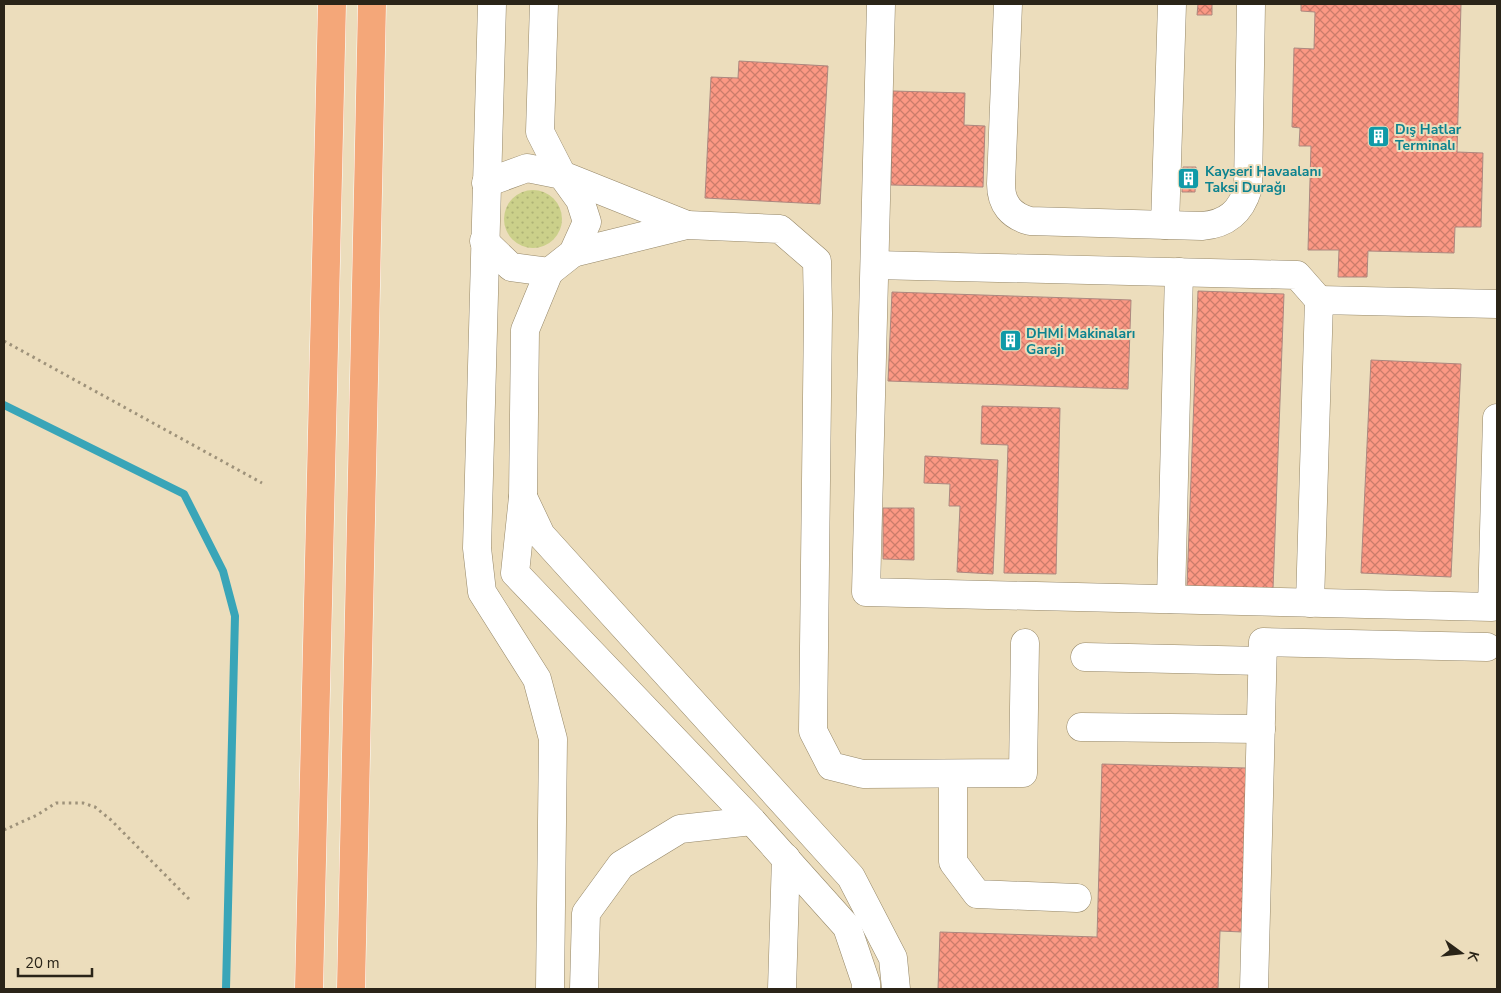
<svg xmlns="http://www.w3.org/2000/svg" width="1501" height="993" font-family="'Nunito Sans',sans-serif">
	<defs>
		<pattern id="grass-dots" width="8" height="8" patternUnits="userSpaceOnUse" patternTransform="scale(1.25)"><rect width="8" height="8" fill="#cbd08a"/><path d="M2 2h.1M6 6h.1" fill="none" stroke="#aeb276" stroke-width="1.8" stroke-linecap="round"/></pattern>
		<pattern id="building-cross-hatch" width="8" height="8" patternUnits="userSpaceOnUse" patternTransform="scale(1.25)"><rect width="8" height="8" fill="#fb9884"/><path d="M0 0l8 8M0 8l8-8" fill="none" stroke="#cb7c6b"/></pattern>
	</defs>
	<rect width="100%" height="100%" fill="#ecddbc"/>
	<circle fill="url(#grass-dots)" cx="533" cy="219" r="29"/>
	<g fill="none" stroke-linecap="round" stroke-linejoin="round">
		<polyline stroke="#39a5b8" stroke-width="8" points="4,405 184,494 223,571 235,616 226,989"/>
	</g>
	<g fill="url(#building-cross-hatch)" stroke="#ac877f">
		<polygon points="1198,4 1212,4 1212,15 1197,15"/>
		<polygon points="1301,4 1461,4 1457,152 1483,153 1481,227 1455,227 1454,253 1368,251 1367,277 1338,277 1339,250 1308,250 1311,146 1299,146 1300,128 1292,127 1293,88 1294,48 1314,49 1315,12 1301,11"/>
		<polygon points="739,61 828,66 820,204 705,198 711,77 738,78"/>
		<polygon points="893,91 965,93 964,125 985,126 983,187 891,185"/>
		<polygon points="1183,167 1196,167 1195,192 1182,192"/>
		<polygon points="1198,291 1284,294 1273,589 1187,586"/>
		<polygon points="892,292 1131,300 1128,389 888,381"/>
		<polygon points="1371,360 1461,364 1451,577 1361,573"/>
		<polygon points="982,406 1060,408 1056,574 1004,573 1008,445 981,444"/>
		<polygon points="925,456 998,460 993,574 957,572 960,506 949,506 950,484 924,483"/>
		<polygon points="883,508 914,508 914,560 883,559"/>
		<polygon points="1102,764 1246,768 1242,932 1220,931 1218,989 938,989 940,932 1097,937"/>
	</g>
	<g fill="none" stroke-linecap="round" stroke-linejoin="round">
		<defs>
			<g id="minor">
				<polyline points="492,4 477,548 482,592 537,679 553,739 550,989"/>
				<polyline points="544,4 540,132 562,175 687,225"/>
				<polyline points="881,4 866,592 1492,607 1497,418"/>
				<path d="M1008 4 1001 184C1001 204 1011 216 1030 221L1202 226C1227 224 1241 212 1248 188L1251 4"/>
				<polyline points="1165,225 1172,4"/>
				<polyline points="484,241 511,267 549,272 573,253 587,222 580,200 562,175 527,168 486,183"/>
				<polyline points="573,253 687,225 780,229 817,261 818,313 813,731 831,766 863,774 1023,773 1025,643"/>
				<polyline points="875,265 1297,275 1319,300"/>
				<polyline points="549,272 525,330 523,497 515,573 752,821 847,927 866,983 866,989"/>
				<polyline points="523,497 541,535 851,877 893,958 896,989"/>
				<polyline points="1171,599 1179,272"/>
				<polyline points="1310,603 1319,300 1497,304"/>
				<polyline points="1085,657 1262,661"/>
				<polyline points="1081,727 1261,729"/>
				<polyline points="953,774 953,862 977,894 1077,898"/>
				<polyline points="584,989 586,913 621,865 680,829 752,821"/>
				<polyline points="782,989 786,858"/>
				<polyline points="1254,989 1263,642 1487,647"/>
			</g>
			<g id="major">
				<polyline points="309,989 332,4"/>
				<polyline points="351,989 372,4"/>
			</g>
		</defs>
		<use href="#minor" stroke="#958768" stroke-width="29"/>
		<use href="#major" stroke="#fff" stroke-width="29"/>
		<g stroke="#9e927a" stroke-width="3" stroke-dasharray="2.5 4" stroke-linecap="butt">
			<polyline points="4,341 262,483"/>
			<polyline points="4,830 37,815 56,803 83,803 95,807 111,820 190,900"/>
		</g>
		<use href="#minor" stroke="#fff" stroke-width="28"/>
		<use href="#major" stroke="#f4a779" stroke-width="28"/>
	</g>
	<defs>
		<symbol id="building-square" viewBox="-11 -11 22 22"><rect x="-9" y="-9" width="18" height="18" rx="4" fill="#0f9aa8" stroke="#ecddbc"/><path d="M-4-6H4V6H1V3H-1V6H-4ZM-2.5-4.3h1.7v1.8h-1.7ZM.8-4.3h1.7v1.8H.8ZM-2.5-1h1.7V.8h-1.7ZM.8-1h1.7V.8H.8Z" fill="#fff"/></symbol>
	</defs>
	<g fill-rule="evenodd">
		<use href="#building-square" x="1366" y="124" width="25" height="25"/>
		<use href="#building-square" x="1176" y="166" width="25" height="25"/>
		<use href="#building-square" x="998" y="328" width="25" height="25"/>
	</g>
	<g text-anchor="middle" dominant-baseline="central" stroke-width="4" stroke-linejoin="round" paint-order="stroke">
		<g font-size="14" font-weight="bold" fill="#0d838f" stroke="#ecddbc" text-anchor="start">
			<text x="1395" y="129">Dış Hatlar<tspan x="1395" dy="16">Terminalı</tspan></text>
			<text x="1205" y="171">Kayseri Havaalanı<tspan x="1205" dy="16">Taksi Durağı</tspan></text>
			<text x="1026" y="333">DHMİ Makinaları<tspan x="1026" dy="16">Garajı</tspan></text>
		</g>
	</g>
	<rect width="1501" height="993" fill="none" stroke="#2a2418" stroke-width="10"/>
	<g transform="translate(1461 953) rotate(105)" stroke="#ecddbc" stroke-width="4" paint-order="stroke">
	<path d="M0-4L9 19L0 12L-9 19Z" fill="#2a2418"/>
	<text y="-8" font-size="14" font-weight="bold" text-anchor="middle" fill="#2a2418">K</text>
	</g>
	<path d="M18 968v8h74v-8" fill="none" stroke="#2a2418" stroke-width="2.5"/>
	<text x="25" y="968" font-size="15" fill="#2a2418" stroke="#ecddbc" stroke-width="4" paint-order="stroke">20 m</text>
</svg>
